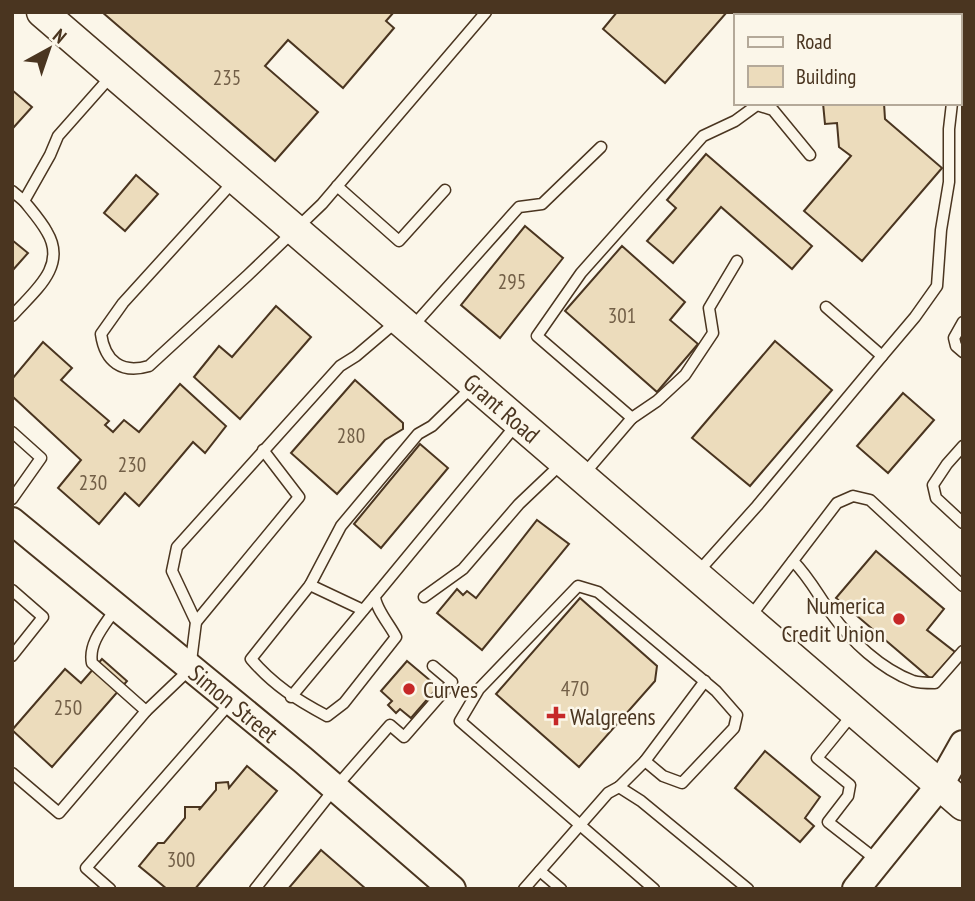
<svg xmlns="http://www.w3.org/2000/svg" width="975" height="901" font-family="'PT Sans Narrow',sans-serif">
	<rect width="100%" height="100%" fill="#fbf6e9"/>
	<g fill="#ecdcbc" stroke="#4a3520" stroke-width="2">
		<polygon points="102,12 394,12 386,21 394,28 343,88 288,40 265,66 318,112 275,161"/>
		<polygon points="617,12 727,12 665,83 603,29"/>
		<polygon points="12,90 32,107 14,127 12,125"/>
		<polygon points="823,103 884,103 885,119 942,168 862,261 804,211 851,156 839,147 837,123 825,124"/>
		<polygon points="706,154 812,246 792,269 721,207 673,263 647,241 676,208 667,200"/>
		<polygon points="136,175 158,194 125,231 104,213"/>
		<polygon points="525,226 563,258 500,338 461,305"/>
		<polygon points="12,240 28,253 12,271"/>
		<polygon points="622,246 685,302 670,320 698,344 657,392 565,311"/>
		<polygon points="276,306 311,337 240,419 194,377 219,346 232,357"/>
		<polygon points="775,341 832,390 750,486 692,438"/>
		<polygon points="43,342 72,368 61,380 109,421 105,425 113,432 124,420 139,432 180,384 226,426 205,453 193,442 139,506 125,493 99,524 58,488 81,460 12,396 12,379"/>
		<polygon points="355,380 403,423 403,429 385,440 337,494 291,453"/>
		<polygon points="903,393 934,420 888,473 857,446"/>
		<polygon points="420,444 448,468 381,548 354,524"/>
		<polygon points="537,520 569,544 482,650 437,613 457,589 463,595 467,591 476,598"/>
		<polygon points="876,551 944,609 927,630 955,652 931,679 836,598"/>
		<polygon points="580,598 657,666 655,681 579,767 496,694"/>
		<polygon points="102,659 127,681 52,767 12,730 65,669 81,683"/>
		<polygon points="407,661 438,687 411,718 400,709 396,713 388,705 392,701 381,691"/>
		<polygon points="765,751 820,797 805,818 814,826 800,842 735,788"/>
		<polygon points="247,766 277,791 195,889 167,889 139,866 158,843 164,843 185,818 185,807 200,807 199,810 216,790 216,783 228,782 229,788"/>
		<polygon points="321,850 366,889 288,889"/>
	</g>
	<g fill="none" stroke-linecap="round" stroke-linejoin="round">
		<defs>
			<g id="lane">
				<polyline points="959,47 963,19"/>
				<path d="M233 182 123 303 101 334C105 362 122 374 149 366L248 275 322 204 486 12"/>
				<polyline points="337,186 399,241 445,190"/>
				<polyline points="12,191 24,201 50,155 58,136 112,75"/>
				<path d="M12 316C33 292 68 267 47 232 41 221 32 211 24 201"/>
				<polyline points="963,322 954,338 956,346 963,352"/>
				<polyline points="413,326 519,207 542,204 601,147"/>
				<polyline points="882,356 915,317 937,286 941,230 949,182 949,129 952,103"/>
				<path d="M471 388 432 426 418 434 341 526 310 585 251 659C273 685 297 700 327 716L344 703 396 637C390 625 375 608 375 596L516 425"/>
				<polyline points="632,418 657,401 685,375 713,333 709,308 737,261"/>
				<polyline points="12,432 41,458 12,499"/>
				<polyline points="963,446 947,464 933,485 936,498 963,523"/>
				<polyline points="584,474 632,418 537,336 581,273 703,136 735,121 757,105 773,110 810,155"/>
				<path d="M793 561C809 577 818 595 831 613 851 641 881 669 913 681 919 683 928 683 935 683L963 651"/>
				<polyline points="698,572 757,506 882,356 826,307"/>
				<polyline points="310,585 363,610"/>
				<polyline points="12,590 43,617 12,656"/>
				<polyline points="424,597 463,569 519,504 560,465"/>
				<polyline points="750,617 837,503 853,496 870,500 963,586"/>
				<polyline points="196,622 299,497 263,450"/>
				<polyline points="291,697 375,596"/>
				<polyline points="146,711 190,669 196,622 172,571 177,547 340,366 356,356 396,322"/>
				<polyline points="852,715 817,758 850,785 848,796 828,822 878,861"/>
				<polyline points="645,761 705,681"/>
				<path d="M12 773 59 813 146 711 92 663C88 643 105 625 116 608"/>
				<polyline points="619,787 645,761 663,776 682,783 734,728 737,715 716,691 598,592 578,586 479,689 460,721 654,889"/>
				<polyline points="540,871 561,889"/>
				<polyline points="110,889 86,868 231,702"/>
				<polyline points="255,889 335,788 390,725 404,737 452,682 433,666"/>
				<polyline points="524,889 608,793 619,787 641,801 748,889"/>
			</g>
			<g id="secondary">
				<path id="s1" d="M12 521 303 760 452 889"/>
				<polyline points="856,889 940,785 963,744"/>
			</g>
			<g id="primary">
				<path id="s2" d="M42 12 963 805"/>
			</g>
		</defs>
		<use href="#lane" stroke="#4a3520" stroke-width="13"/>
		<use href="#secondary" stroke="#4a3520" stroke-width="30"/>
		<use href="#primary" stroke="#4a3520" stroke-width="33"/>
		<use href="#lane" stroke="#fbf6e9" stroke-width="10"/>
		<use href="#secondary" stroke="#fbf6e9" stroke-width="26"/>
		<use href="#primary" stroke="#fbf6e9" stroke-width="30"/>
	</g>
	<g fill="#c62828" stroke="#fbf6e9" stroke-width="2.5">
		<circle cx="899" cy="619" r="7"/>
		<circle cx="409" cy="689" r="7"/>
		<path d="M552.5 705.5h7v7h7v7h-7v7h-7v-7h-7v-7h7z"/>
	</g>
	<g text-anchor="middle" dominant-baseline="central" stroke-width="5" stroke-linejoin="round" paint-order="stroke">
		<g font-size="21" fill="#725f47">
			<text x="227" y="77">235</text>
			<text x="512" y="281">295</text>
			<text x="622" y="315">301</text>
			<text x="351" y="435">280</text>
			<text x="132" y="464">230</text>
			<text x="93" y="482">230</text>
			<text x="575" y="688">470</text>
			<text x="68" y="707">250</text>
			<text x="181" y="859">300</text>
		</g>
		<g font-size="24" fill="#4a3520" stroke="#fbf6e9">
			<text stroke="none"><textPath href="#s2" startOffset="607">Grant Road</textPath></text>
			<text stroke="none"><textPath href="#s1" startOffset="287">Simon Street</textPath></text>
		</g>
		<g font-size="24" fill="#4a3520" stroke="#fbf6e9" text-anchor="start">
			<text x="885" y="605" text-anchor="end">Numerica<tspan x="885" dy="28">Credit Union</tspan></text>
			<text x="423" y="689">Curves</text>
			<text x="570" y="716">Walgreens</text>
		</g>
	</g>
	<rect width="975" height="901" fill="none" stroke="#4a3520" stroke-width="28"/>
	<rect x="734" y="14" width="228" height="91" fill="#fbf6e9" stroke="#b4a999" stroke-width="2"/>
	<rect x="748" y="37" width="35" height="10" fill="#fbf6e9" stroke="#b4a999" stroke-width="2"/>
	<text x="796" y="49" font-size="21" fill="#4a3520">Road</text>
	<rect x="748" y="66" width="35" height="21" fill="#ecdcbc" stroke="#b4a999" stroke-width="2"/>
	<text x="796" y="84" font-size="21" fill="#4a3520">Building</text>
	<g transform="translate(49 49) rotate(40)" stroke="#fbf6e9" stroke-width="5" paint-order="stroke">
	<path d="M0-5L12 26L0 18L-12 26Z" fill="#4a3520"/>
	<text y="-10" font-size="19" font-weight="bold" text-anchor="middle" fill="#4a3520">N</text>
	</g>
</svg>
